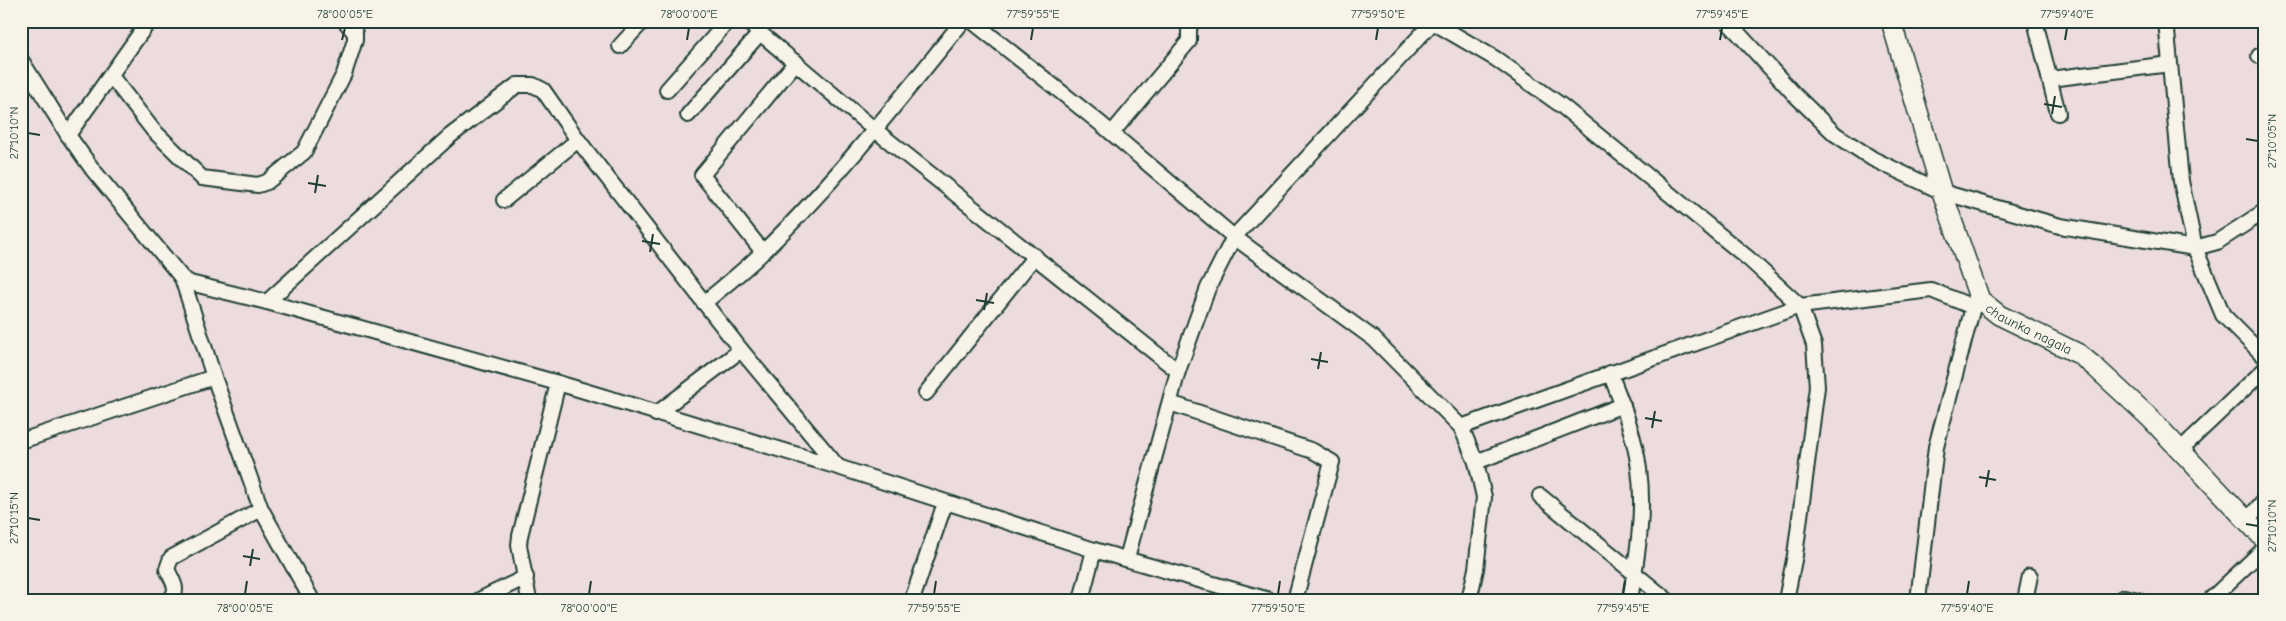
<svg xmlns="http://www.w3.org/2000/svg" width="2286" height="621" font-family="'Comic Neue',sans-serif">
	<rect width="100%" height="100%" fill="#ecdcde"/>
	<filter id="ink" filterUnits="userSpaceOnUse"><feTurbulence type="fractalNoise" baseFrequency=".02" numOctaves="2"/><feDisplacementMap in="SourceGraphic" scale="10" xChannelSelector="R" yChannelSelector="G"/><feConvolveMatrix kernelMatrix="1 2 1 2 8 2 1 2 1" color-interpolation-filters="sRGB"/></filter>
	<g filter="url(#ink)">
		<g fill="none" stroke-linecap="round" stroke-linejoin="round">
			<defs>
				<g id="minor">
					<polyline points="746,21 875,130 1178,371"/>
					<polyline points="972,21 1101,124 1234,237 1374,339 1461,427 1476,462 1484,497 1476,569 1469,600"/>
					<polyline points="1431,21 1496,59 1562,106 1749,259 1800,306 1814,345 1817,387 1795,555 1786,600"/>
					<polyline points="1727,21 1795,95 1835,134 1873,159 1942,192 2060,226 2195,248 2217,242 2265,211"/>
					<polyline points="2035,21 2058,113"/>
					<polyline points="2166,21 2181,181 2195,248 2223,315 2265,357"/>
					<polyline points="620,46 643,21"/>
					<polyline points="2259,56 2265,55"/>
					<polyline points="21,60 68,135 93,170 182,278 190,283 267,302 558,383 838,467 1094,550 1269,600"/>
					<polyline points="111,76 153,130 202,178 258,185 267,182 304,152 344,74 355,40 355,33 345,21"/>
					<polyline points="2050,79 2170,64"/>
					<polyline points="667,90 728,21"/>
					<polyline points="688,115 760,33"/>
					<polyline points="1112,133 1189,41 1189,28 1193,21"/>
					<polyline points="68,135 149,21"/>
					<polyline points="504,200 578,140"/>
					<polyline points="763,252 702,175 796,62"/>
					<polyline points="182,278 214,377 261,509 312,600"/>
					<polyline points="267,302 450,136 517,85 533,85 543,90 578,140 741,350 838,467"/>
					<path d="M704 303C724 286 746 269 764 251 837 180 899 100 963 21"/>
					<path d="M1610 373C1622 403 1635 436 1639 469 1645 512 1637 557 1630 600"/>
					<polyline points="926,393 1035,256"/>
					<polyline points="1170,403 1313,451 1332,462 1295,600"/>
					<polyline points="656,414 741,350"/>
					<polyline points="1461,427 1800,306 1931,290 1973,307"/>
					<polyline points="21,441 214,377"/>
					<polyline points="2180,450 2265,369"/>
					<polyline points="1476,462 1623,405"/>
					<polyline points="1540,496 1667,600"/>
					<polyline points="2247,521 2265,499"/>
					<polyline points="1127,558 1178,371 1208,288 1234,237 1433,22"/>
					<path d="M169 600C181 590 172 581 167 569L171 558 261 509"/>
					<polyline points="479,600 526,577"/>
					<polyline points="529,600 519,545 520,536 558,383"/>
					<polyline points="912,600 945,503"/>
					<polyline points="1081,600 1094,550"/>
					<polyline points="1918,600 1936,447 1973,307 1979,301"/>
					<polyline points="2025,600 2030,576"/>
					<polyline points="2119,600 2124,597 2138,600"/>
					<polyline points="2210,600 2265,548"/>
				</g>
				<g id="secondary">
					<path id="s1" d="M1891 21 1942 192 1980 300 1999 315 2079 354 2096 368 2150 418 2265 540"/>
				</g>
			</defs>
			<use href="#minor" stroke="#1f3d34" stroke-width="18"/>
			<use href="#secondary" stroke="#1f3d34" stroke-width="22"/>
			<use href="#minor" stroke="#f7f3e8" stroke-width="14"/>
			<use href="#secondary" stroke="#f7f3e8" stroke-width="19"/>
		</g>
	</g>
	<path fill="none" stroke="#1f3d34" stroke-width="2" d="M342 40 345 28M687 40 689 28M1031 40 1033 28M1376 40 1378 28M1720 40 1722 28M2065 40 2067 28M2044 104 2062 107M2052 114 2055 96M28 133 40 135M2246 139 2258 141M308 183 326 186M315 193 318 175M642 241 660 244M650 252 653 234M976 300 994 303M984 310 987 293M1311 359 1328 362M1318 369 1321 352M1645 418 1662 421M1652 428 1655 411M1979 477 1996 480M1986 487 1989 470M28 518 40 520M2246 524 2258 526M243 556 260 559M250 566 253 549M245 594 247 581M589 594 591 581M934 594 936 581M1278 594 1280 581M1623 594 1625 581M1967 594 1969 581"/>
	<g text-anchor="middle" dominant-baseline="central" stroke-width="4" stroke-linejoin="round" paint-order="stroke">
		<g font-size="14" fill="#1f3d34" stroke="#f7f3e8">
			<text stroke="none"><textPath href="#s1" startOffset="350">chaunka nagala</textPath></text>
		</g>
	</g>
	<rect width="2286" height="621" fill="none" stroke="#f7f3e8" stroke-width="55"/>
	<rect x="28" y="28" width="2230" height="566" fill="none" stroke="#1f3d34" stroke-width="2"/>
	<g font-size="12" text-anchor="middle" fill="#1f3d34">
		<text x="345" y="18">78°00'05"E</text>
		<text x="689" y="18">78°00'00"E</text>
		<text x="1033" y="18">77°59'55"E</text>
		<text x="1378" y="18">77°59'50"E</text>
		<text x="1722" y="18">77°59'45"E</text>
		<text x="2067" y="18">77°59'40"E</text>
		<text transform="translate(14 133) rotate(-90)" y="4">27°10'10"N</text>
		<text transform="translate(2272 141) rotate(-90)" y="4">27°10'05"N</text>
		<text transform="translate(14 518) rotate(-90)" y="4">27°10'15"N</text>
		<text transform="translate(2272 526) rotate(-90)" y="4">27°10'10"N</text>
		<text x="245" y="612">78°00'05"E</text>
		<text x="589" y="612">78°00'00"E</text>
		<text x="934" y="612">77°59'55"E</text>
		<text x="1278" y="612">77°59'50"E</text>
		<text x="1623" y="612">77°59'45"E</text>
		<text x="1967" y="612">77°59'40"E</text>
	</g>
</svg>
